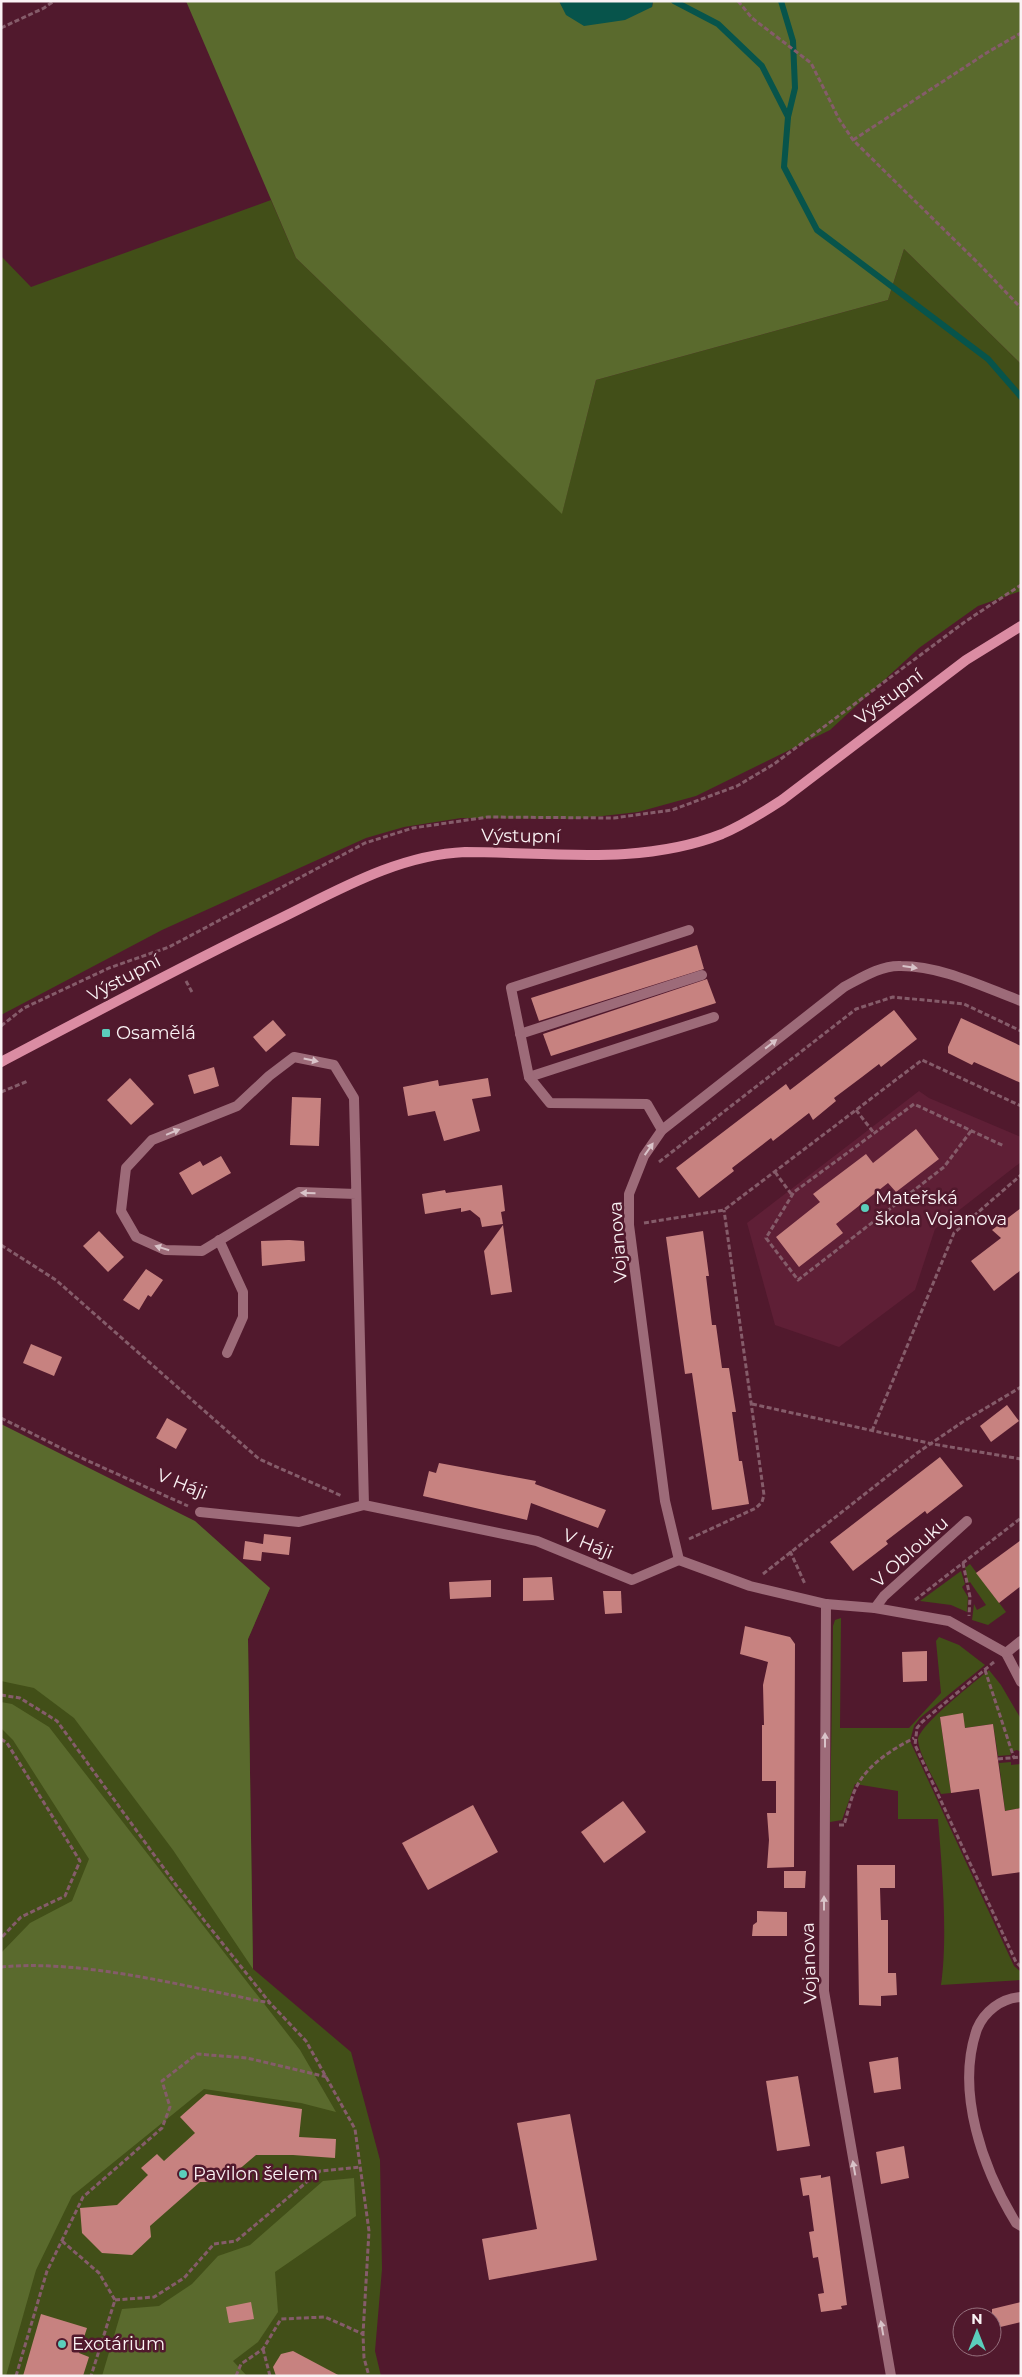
<svg xmlns="http://www.w3.org/2000/svg" width="1022" height="2377" font-family="Montserrat,sans-serif">
	<rect width="100%" height="100%" fill="#51192d"/>
	<polygon fill="#5f1f36" points="919,1091 929,1098 1021,1137 1021,1162 935,1229 915,1290 839,1347 775,1325 747,1223"/>
	<g fill="#424f18">
		<polygon points="271,200 296,258 562,513 596,380 888,300 904,249 1021,364 1021,591 978,606 919,648 830,730 696,796 638,812 576,819 461,818 404,827 366,838 162,930 1,1015 1,256 31,287"/>
		<polygon points="1,1473 270,1588 248,1639 253,1969 351,2052 380,2160 382,2269 375,2351 381,2376 1,2376"/>
		<polygon points="970,1564 1006,1612 988,1625 972,1620 974,1604 977,1610 986,1605 970,1582 968,1583 965,1568"/>
		<polygon points="961,1571 965,1584 962,1587 968,1597 967,1612 951,1605 920,1601"/>
		<path d="M841 1618 840 1728H909L941 1693 936 1641 939 1637 959 1645 985 1665 920 1718 914 1726 910 1741 1014 1966 1021 1972V1980L941 1985C948 1937 942 1868 938 1819H898V1791L855 1784 842 1820 830 1822 833 1626 835 1620Z"/>
		<path d="M989 1670 1001 1685 1021 1719V1752L1017 1750 1010 1752 1011 1755 998 1756 993 1724 965 1728 962 1714 940 1717 951 1793 941 1794C935 1780 919 1755 918 1740 918 1726 976 1681 989 1670Z"/>
		<polygon points="1011,1762 1011,1765 1021,1764 1021,1808 1005,1811 999,1763"/>
	</g>
	<g fill="#5a6a2d">
		<polygon points="186,1 559,1 567,15 652,7 653,1 1021,1 1021,364 904,249 888,300 596,380 562,514 296,258"/>
		<polygon points="1,1424 195,1521 270,1588 248,1639 253,1969 173,1850 74,1718 34,1688 1,1681"/>
		<polygon points="1,1702 12,1704 49,1727 300,2050 336,2112 301,2103 204,2089 72,2196 36,2270 6,2376 1,2376 1,1953 30,1923 72,1901 89,1859 13,1740 1,1728"/>
		<polygon points="354,2178 356,2216 275,2272 278,2312 258,2342 233,2361 247,2376 102,2376 122,2309 159,2306 192,2284 218,2256 250,2245 323,2181"/>
	</g>
	<polygon fill="#07544b" points="559,1 653,1 652,7 625,20 584,26 566,15"/>
	<g fill="none" stroke-linecap="round" stroke-linejoin="round">
		<g stroke="#07544b" stroke-width="6">
			<polyline points="674,1 718,24 762,66 788,117 784,167 817,230 988,359 1021,397"/>
			<polyline points="781,1 793,41 795,88 788,117"/>
		</g>
	</g>
	<g fill="#c78280">
		<polygon points="697,945 704,969 539,1021 531,998"/>
		<polygon points="707,979 716,1003 551,1056 543,1034"/>
		<polygon points="894,1010 917,1039 881,1067 879,1064 862,1077 834,1098 836,1101 813,1120 809,1113 773,1141 771,1138 732,1168 734,1171 699,1198 676,1168 786,1084 790,1090"/>
		<polygon points="961,1018 1021,1046 1021,1083 974,1062 972,1065 948,1053 948,1047"/>
		<polygon points="273,1020 286,1035 266,1052 253,1037"/>
		<polygon points="214,1067 219,1086 194,1094 188,1075"/>
		<polygon points="130,1078 154,1104 131,1125 107,1100"/>
		<polygon points="488,1078 491,1096 472,1099 480,1131 444,1141 435,1111 408,1116 403,1087 438,1080 439,1086"/>
		<polygon points="292,1097 321,1098 319,1146 290,1145"/>
		<polygon points="916,1129 939,1159 896,1192 888,1183 836,1224 843,1233 799,1267 776,1237 820,1202 813,1194 866,1154 873,1163"/>
		<polygon points="221,1156 231,1173 192,1195 179,1173 200,1161 203,1166"/>
		<polygon points="502,1185 505,1211 501,1212 503,1224 482,1227 480,1218 470,1210 461,1212 461,1208 425,1214 422,1194 445,1190 446,1193"/>
		<polygon points="1021,1208 1021,1270 994,1291 971,1261 1001,1238 992,1230"/>
		<polygon points="503,1225 512,1292 491,1295 484,1251"/>
		<polygon points="99,1231 124,1257 108,1272 83,1246"/>
		<polygon points="703,1231 709,1276 706,1276 712,1325 716,1325 722,1368 729,1368 736,1412 732,1412 739,1461 742,1461 749,1504 712,1510 692,1373 685,1374 666,1237"/>
		<polygon points="289,1240 304,1241 305,1261 262,1266 261,1241"/>
		<polygon points="146,1269 163,1280 151,1297 148,1295 139,1310 123,1300"/>
		<polygon points="31,1344 62,1357 54,1376 23,1363"/>
		<polygon points="1007,1405 1019,1421 991,1442 980,1426"/>
		<polygon points="167,1418 187,1429 176,1449 156,1438"/>
		<polygon points="940,1457 963,1486 927,1514 925,1511 886,1541 888,1544 853,1571 830,1542"/>
		<polygon points="439,1463 536,1481 535,1484 606,1510 598,1528 531,1503 527,1520 423,1496 429,1471 436,1473"/>
		<polygon points="264,1534 291,1537 289,1555 262,1552 261,1561 243,1559 245,1541 263,1544"/>
		<polygon points="1021,1540 1021,1586 999,1603 976,1573"/>
		<polygon points="552,1577 554,1600 523,1601 523,1578"/>
		<polygon points="491,1580 491,1597 450,1599 449,1582"/>
		<polygon points="603,1591 621,1591 622,1613 605,1614"/>
		<polygon points="745,1626 790,1637 795,1644 794,1867 767,1868 769,1840 767,1813 776,1813 776,1781 762,1781 762,1725 764,1725 763,1685 768,1662 740,1654"/>
		<polygon points="927,1651 927,1681 903,1682 902,1652"/>
		<polygon points="963,1713 965,1728 993,1724 1005,1811 1021,1808 1021,1872 992,1876 979,1789 951,1793 940,1717"/>
		<polygon points="623,1801 646,1832 604,1863 581,1832"/>
		<polygon points="473,1805 498,1852 428,1890 402,1843"/>
		<polygon points="857,1865 895,1865 895,1888 880,1888 881,1920 888,1920 888,1973 896,1973 897,1995 881,1996 881,2006 859,2005"/>
		<polygon points="784,1871 806,1871 805,1888 784,1888"/>
		<polygon points="757,1911 787,1912 787,1936 752,1936 753,1925 757,1922"/>
		<polygon points="898,2057 901,2089 874,2093 869,2062"/>
		<polygon points="798,2076 810,2146 777,2151 766,2081"/>
		<polygon points="206,2094 302,2109 299,2137 336,2139 335,2158 293,2155 256,2155 236,2172 221,2173 210,2182 200,2182 150,2226 151,2237 132,2255 102,2253 82,2233 80,2208 117,2205 148,2175 141,2168 157,2154 164,2161 195,2133 180,2117"/>
		<polygon points="570,2114 597,2260 489,2280 482,2239 537,2229 517,2123"/>
		<polygon points="904,2146 909,2178 881,2184 876,2152"/>
		<polygon points="821,2175 821,2178 830,2176 847,2305 841,2306 842,2309 821,2312 818,2294 824,2293 818,2257 813,2258 811,2244 809,2232 814,2231 809,2195 803,2196 800,2178"/>
		<polygon points="251,2302 254,2319 229,2323 226,2307"/>
		<polygon points="1021,2302 1021,2322 992,2329 992,2309"/>
		<polygon points="41,2314 87,2328 79,2353 89,2357 83,2376 23,2376"/>
		<polygon points="293,2351 340,2376 276,2376 273,2367 281,2354"/>
	</g>
	<g fill="none" stroke-linecap="round" stroke-linejoin="round">
		<g stroke="#855c6a" stroke-width="3" stroke-dasharray="5 2.5" stroke-linecap="butt">
			<polyline points="738,1 752,18 811,63 839,119 853,140 980,265 1021,308"/>
			<polyline points="1,28 44,8 54,1"/>
			<polyline points="853,140 988,52 1021,33"/>
			<polyline points="186,981 193,994"/>
			<polyline points="1,1026 24,1008 109,968 169,947 365,843 413,828 488,817 614,818 672,810 737,786 774,764 966,621 1021,585"/>
			<polyline points="1,1092 28,1081"/>
			<polyline points="856,1110 874,1133"/>
			<polyline points="971,1131 944,1167 798,1280 766,1238 794,1192 914,1104 1004,1146"/>
			<polyline points="659,1162 856,1009 893,997 964,1004 1021,1031"/>
			<polyline points="775,1172 792,1195"/>
			<polyline points="644,1223 724,1210 922,1060 1021,1106"/>
			<polyline points="1,1245 56,1280 259,1459 342,1496"/>
			<polyline points="752,1404 933,1444 1021,1459"/>
			<polyline points="1,1418 75,1455 188,1506"/>
			<polyline points="872,1431 954,1233 1021,1175"/>
			<polyline points="689,1539 756,1508 762,1502 764,1495 724,1210"/>
			<polyline points="790,1551 805,1584"/>
			<polyline points="963,1563 970,1597 969,1616"/>
			<polyline points="763,1574 917,1453 964,1421 1021,1387"/>
			<polyline points="915,1600 1021,1518"/>
			<polyline points="994,1662 922,1722 917,1728 915,1745 1016,1962 1021,1967"/>
			<polyline points="985,1670 1014,1758"/>
			<polyline points="1,1695 20,1698 57,1721 176,1885 270,2003 306,2041 355,2129 369,2231 363,2334 364,2358 369,2376"/>
			<polyline points="1,1739 7,1743 80,1861 65,1896 21,1917 1,1938"/>
			<polyline points="998,1759 1021,1757"/>
			<path d="M839 1825H844C848 1812 851 1796 858 1784 870 1763 893 1749 914 1738"/>
			<path d="M1 1967C84 1959 187 1987 270 2003"/>
			<polyline points="62,2241 99,2273 115,2300 91,2376"/>
			<polyline points="115,2300 154,2297 184,2278 214,2244 236,2241 320,2171 360,2167"/>
			<polyline points="263,2349 270,2376"/>
			<polyline points="16,2376 47,2271 83,2197 162,2128 170,2107 162,2081 197,2054 247,2058 327,2077"/>
			<polyline points="236,2376 241,2364 263,2349 281,2319 325,2317 363,2334"/>
		</g>
		<g stroke="#9d6b79" stroke-width="10">
			<polyline points="520,1034 702,975"/>
			<polyline points="529,1077 714,1017"/>
			<polyline points="662,1130 647,1104 550,1103 529,1077 511,988 689,930"/>
			<polyline points="875,1608 884,1596 967,1521"/>
			<path d="M1021 1997C1001 1998 984 2012 977 2029 955 2092 983 2169 1016 2223L1021 2226"/>
		</g>
		<g stroke="#9d6b79" stroke-width="10">
			<polyline points="356,1194 299,1192 202,1251 165,1250 136,1237 121,1211 126,1168 152,1140 237,1106 269,1076 294,1057 334,1065 354,1098 364,1505"/>
			<polyline points="219,1240 243,1292 243,1317 227,1353"/>
			<polyline points="200,1512 299,1522 364,1505 537,1541 632,1580 679,1560"/>
			<polyline points="826,1604 824,1991 891,2376"/>
			<path d="M1006 1653 949 1621 875 1608 826 1604 750 1586 679 1560 665 1501 629 1225V1194L644 1156 662 1130 844 987C861 978 881 965 901 966 942 966 983 987 1021 1001"/>
			<polyline points="1006,1653 1021,1682"/>
			<polyline points="1006,1653 1021,1641"/>
		</g>
		<path stroke="#db8ca3" stroke-width="10" d="M1 1062C92 1014 182 966 275 921 335 892 396 855 465 852 550 852 641 866 722 834 743 825 762 813 782 800L966 660 1021 626"/>
	</g>
	<defs><path id="oneway-solid" d="M-6-.8H1V-3.2L6.5 0L1 3.2V.8H-6Z" transform="scale(1.25)"/></defs>
	<g fill="#d9c3c9">
		<use href="#oneway-solid" transform="translate(910 967) rotate(8)"/>
		<use href="#oneway-solid" transform="translate(771 1044) rotate(-38)"/>
		<use href="#oneway-solid" transform="translate(311 1060) rotate(12)"/>
		<use href="#oneway-solid" transform="translate(173 1132) rotate(-22)"/>
		<use href="#oneway-solid" transform="translate(649 1149) rotate(-55)"/>
		<use href="#oneway-solid" transform="translate(308 1193) rotate(-179)"/>
		<use href="#oneway-solid" transform="translate(162 1248) rotate(-163)"/>
		<use href="#oneway-solid" transform="translate(825 1740) rotate(-90)"/>
		<use href="#oneway-solid" transform="translate(824 1903) rotate(-90)"/>
		<use href="#oneway-solid" transform="translate(854 2168) rotate(-100)"/>
		<use href="#oneway-solid" transform="translate(882 2328) rotate(-100)"/>
	</g>
	<g fill="#5bcebc" stroke="#51192d" stroke-width="2">
		<rect x="101" y="1028" width="10" height="10" rx="2.5"/>
		<circle cx="865" cy="1208" r="5"/>
		<circle cx="183" cy="2174" r="5"/>
		<circle cx="62" cy="2344" r="5"/>
	</g>
	<g text-anchor="middle" dominant-baseline="central" stroke-width="5" stroke-linejoin="round" paint-order="stroke">
		<g font-size="18" fill="#faf2f4" stroke="#51192d">
			<text transform="translate(889 697) rotate(-37)">Výstupní</text>
			<text transform="translate(521 836) rotate(1)">Výstupní</text>
			<text transform="translate(124 978) rotate(-28)">Výstupní</text>
			<text transform="translate(618 1242) rotate(-94)">Vojanova</text>
			<text transform="translate(182 1484) rotate(22)">V Háji</text>
			<text transform="translate(588 1544) rotate(22)">V Háji</text>
			<text transform="translate(910 1552) rotate(-42)">V Oblouku</text>
			<text transform="translate(809 1963) rotate(-92)">Vojanova</text>
		</g>
		<g font-size="18" fill="#faf2f4" stroke="#51192d" text-anchor="start">
			<text x="116" y="1033">Osamělá</text>
			<text x="875" y="1198">Mateřská<tspan x="875" dy="21">škola Vojanova</tspan></text>
			<text x="193" y="2174">Pavilon šelem</text>
			<text x="72" y="2344">Exotárium</text>
		</g>
	</g>
	<rect width="1022" height="2377" fill="none" stroke="#faf2f4" stroke-width="5"/>
	<g transform="translate(977 2332)"><circle r="24" fill="#51192d" stroke="#95707d"/>
	<path d="M0-4L9 19L0 12L-9 19Z" fill="#5bcebc"/>
	<text y="-8" font-size="14" font-weight="bold" text-anchor="middle" fill="#faf2f4">N</text>
	</g>
</svg>
